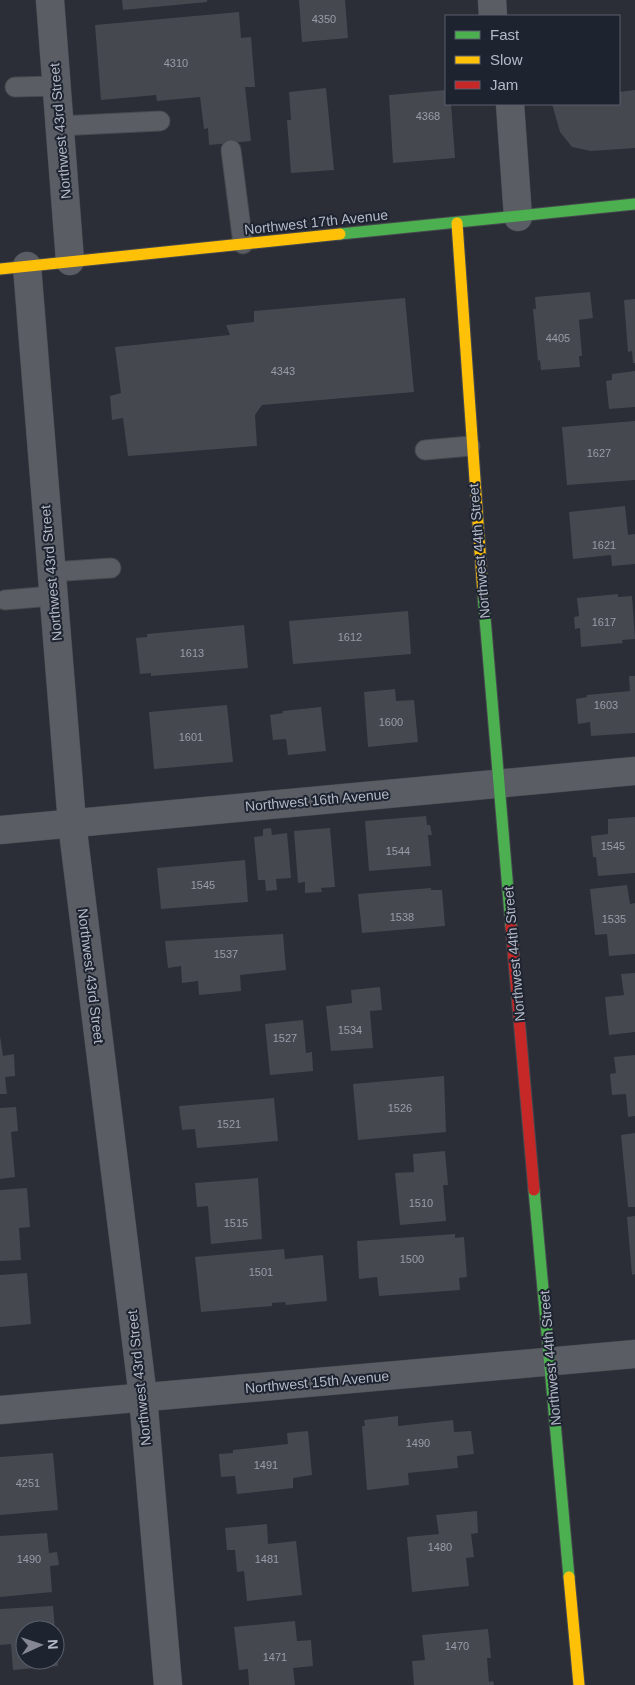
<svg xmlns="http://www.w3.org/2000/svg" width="635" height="1685" font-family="Helvetica,sans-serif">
	<rect width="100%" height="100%" fill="#2b2e36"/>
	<g fill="#45484f">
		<polygon points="122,0 207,0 207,2 123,10"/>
		<polygon points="299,0 345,0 348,38 302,42"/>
		<polygon points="239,12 241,38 251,37 255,87 245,87 251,141 209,145 208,128 204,129 200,97 157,101 156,95 101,100 95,25"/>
		<polygon points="326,88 334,170 291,173 287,120 291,120 289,92"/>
		<polygon points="446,90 446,104 451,104 455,158 393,163 389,95"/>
		<polygon points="635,90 635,148 591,151 572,147 560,132 552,104 619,104 619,92"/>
		<polygon points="590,292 593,318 579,320 582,356 579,356 580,367 541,370 540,360 538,361 533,309 536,309 535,297"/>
		<polygon points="405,298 414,392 262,405 255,415 257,446 128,456 123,418 112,420 110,396 121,393 115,347 230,335 226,325 254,322 254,311"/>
		<polygon points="635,299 635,363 633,363 632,351 628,352 624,300"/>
		<polygon points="635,371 635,407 609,409 606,381 612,380 612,374"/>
		<polygon points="635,421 635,480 567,485 562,427"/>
		<polygon points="625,506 628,535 635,534 635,564 612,566 611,555 573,559 569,512"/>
		<polygon points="618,594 618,597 632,596 635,639 622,640 623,643 581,647 580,628 575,629 574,617 579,616 577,598"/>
		<polygon points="408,611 411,654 293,664 289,621"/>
		<polygon points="244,625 248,668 151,676 151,673 140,674 136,638 147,637 147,634"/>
		<polygon points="629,676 635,676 635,733 591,736 590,722 578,724 576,699 587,697 587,695 630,691"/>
		<polygon points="395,689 396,701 414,700 418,742 368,747 364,692"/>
		<polygon points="227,705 233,762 154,769 149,712"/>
		<polygon points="321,707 326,751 288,755 286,739 273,740 270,715 283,713 283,711"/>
		<polygon points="426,816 427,825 430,825 432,835 428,835 431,866 369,871 365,821"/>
		<polygon points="635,817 635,873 598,876 596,857 593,857 591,836 608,834 608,819"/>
		<polygon points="271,828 272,835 287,833 291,878 276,879 277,890 266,891 265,880 258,880 254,837 263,836 263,829"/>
		<polygon points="330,828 335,887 321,888 322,892 305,893 305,882 298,883 294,831"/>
		<polygon points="245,860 248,902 161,909 157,868"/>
		<polygon points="627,885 630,904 635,903 635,954 609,956 607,934 595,935 590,889"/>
		<polygon points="431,888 431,890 442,890 445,926 362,933 358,894"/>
		<polygon points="283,934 286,970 240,975 241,991 199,995 198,981 182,983 181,966 168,968 165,941"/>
		<polygon points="635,973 635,1032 609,1035 605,997 624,995 621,974"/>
		<polygon points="380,987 382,1010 370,1011 373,1048 331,1051 326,1006 352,1003 351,990"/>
		<polygon points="303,1020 306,1053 312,1052 313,1071 270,1075 265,1024"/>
		<polygon points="0,1036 3,1056 14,1054 15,1076 5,1077 7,1094 0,1094"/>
		<polygon points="635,1055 635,1116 628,1117 626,1094 612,1095 610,1074 616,1073 614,1057"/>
		<polygon points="444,1076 446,1132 358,1140 353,1084"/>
		<polygon points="274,1098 278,1141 197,1148 195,1129 182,1130 179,1106"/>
		<polygon points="16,1107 18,1131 11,1132 15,1177 0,1179 0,1108"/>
		<polygon points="635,1133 635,1207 628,1207 621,1135"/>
		<polygon points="445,1151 448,1185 443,1185 446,1221 400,1225 395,1173 414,1172 413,1154"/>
		<polygon points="258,1178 262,1239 211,1244 208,1206 197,1207 195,1183"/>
		<polygon points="27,1188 30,1227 19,1228 21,1260 0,1261 0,1190"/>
		<polygon points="635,1216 635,1274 632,1275 627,1217"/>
		<polygon points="455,1234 455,1238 464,1237 467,1277 459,1278 460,1290 379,1296 377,1277 359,1279 357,1241"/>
		<polygon points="284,1249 285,1259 323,1255 327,1301 286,1305 285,1302 272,1303 272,1306 201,1312 195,1257"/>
		<polygon points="27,1273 31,1324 0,1327 0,1275"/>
		<polygon points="398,1416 398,1426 453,1420 454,1432 471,1431 474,1454 457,1456 458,1468 408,1473 409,1485 367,1490 362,1426 365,1426 364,1420"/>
		<polygon points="308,1431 312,1475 293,1478 293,1488 237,1494 235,1476 221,1477 219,1454 233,1453 233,1450 288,1444 287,1433"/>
		<polygon points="53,1453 58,1510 0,1515 0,1457"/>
		<polygon points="477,1511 478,1533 471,1534 474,1557 466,1558 469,1586 412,1592 407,1537 439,1534 436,1515"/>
		<polygon points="267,1524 268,1544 296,1541 302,1595 247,1601 244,1571 237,1572 235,1550 227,1550 225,1528"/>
		<polygon points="47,1533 49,1553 57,1552 59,1565 50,1566 52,1592 0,1597 0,1536"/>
		<polygon points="53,1606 55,1630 25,1630 25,1660 55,1660 55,1629 59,1628 61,1646 57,1646 58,1666 13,1670 11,1644 0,1645 0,1609"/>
		<polygon points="295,1621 297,1641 311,1640 313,1666 293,1668 295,1685 249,1685 248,1669 239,1670 234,1627"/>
		<polygon points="488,1629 491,1658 487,1658 489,1682 493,1681 494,1685 414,1685 412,1661 425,1660 422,1635"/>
	</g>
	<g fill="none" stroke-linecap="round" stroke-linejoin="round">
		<defs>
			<g id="lane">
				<polyline points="15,87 56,86"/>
				<polyline points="59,126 160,121"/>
				<polyline points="231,150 243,244"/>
				<polyline points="425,450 470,446"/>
				<polyline points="51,572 111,568"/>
				<polyline points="5,600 52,596"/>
			</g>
			<g id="street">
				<polyline points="50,0 70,261"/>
				<polyline points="492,0 493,16"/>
				<polyline points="510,104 518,217"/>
				<polyline points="27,266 72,823 143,1397 168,1685"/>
				<polyline points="0,830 635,771"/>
				<polyline points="0,1410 635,1354"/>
			</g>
			<g id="fast">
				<polyline points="340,234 635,204"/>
				<polyline points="483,594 511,926"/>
				<polyline points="534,1190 569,1577"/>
			</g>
			<g id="slow">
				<polyline points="457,223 483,594"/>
				<polyline points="0,269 340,234"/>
				<polyline points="569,1577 579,1685"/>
			</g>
			<polyline id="jam" points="511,926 534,1190"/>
		</defs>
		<use href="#lane" stroke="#47494f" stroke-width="21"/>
		<use href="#street" stroke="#47494f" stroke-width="29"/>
		<use href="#fast" stroke="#47494f" stroke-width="13"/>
		<use href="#slow" stroke="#47494f" stroke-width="13"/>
		<use href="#jam" stroke="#47494f" stroke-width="13"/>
		<use href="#lane" stroke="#5a5d64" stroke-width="19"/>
		<use href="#street" stroke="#5a5d64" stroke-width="28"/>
		<use href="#fast" stroke="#4caf50" stroke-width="11"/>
		<use href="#slow" stroke="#ffc107" stroke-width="11"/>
		<use href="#jam" stroke="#c62828" stroke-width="11"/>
	</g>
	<g text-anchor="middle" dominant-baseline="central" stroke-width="4" stroke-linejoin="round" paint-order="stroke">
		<g font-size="11" fill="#999da9">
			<text x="324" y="19">4350</text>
			<text x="176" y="63">4310</text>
			<text x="428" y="116">4368</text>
			<text x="558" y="338">4405</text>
			<text x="283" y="371">4343</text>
			<text x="599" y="453">1627</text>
			<text x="604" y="545">1621</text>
			<text x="604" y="622">1617</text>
			<text x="350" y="637">1612</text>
			<text x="192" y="653">1613</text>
			<text x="606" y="705">1603</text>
			<text x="391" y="722">1600</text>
			<text x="191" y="737">1601</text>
			<text x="613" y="846">1545</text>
			<text x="398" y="851">1544</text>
			<text x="203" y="885">1545</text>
			<text x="402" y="917">1538</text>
			<text x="614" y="919">1535</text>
			<text x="226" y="954">1537</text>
			<text x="350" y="1030">1534</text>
			<text x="285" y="1038">1527</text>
			<text x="400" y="1108">1526</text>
			<text x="229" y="1124">1521</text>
			<text x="421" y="1203">1510</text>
			<text x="236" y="1223">1515</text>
			<text x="412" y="1259">1500</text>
			<text x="261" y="1272">1501</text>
			<text x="418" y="1443">1490</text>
			<text x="266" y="1465">1491</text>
			<text x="28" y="1483">4251</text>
			<text x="440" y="1547">1480</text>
			<text x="29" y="1559">1490</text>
			<text x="267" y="1559">1481</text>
			<text x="457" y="1646">1470</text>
			<text x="275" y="1657">1471</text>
		</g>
		<g font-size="14" fill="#b5b9c7" stroke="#1e2330">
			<text transform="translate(60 131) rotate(-95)">Northwest 43rd Street</text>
			<text transform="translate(316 222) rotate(-6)">Northwest 17th Avenue</text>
			<text transform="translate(479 551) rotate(-95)">Northwest 44th Street</text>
			<text transform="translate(51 573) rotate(-95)">Northwest 43rd Street</text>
			<text transform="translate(317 800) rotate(-5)">Northwest 16th Avenue</text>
			<text transform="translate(514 954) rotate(-95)">Northwest 44th Street</text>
			<text transform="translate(91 976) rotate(83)">Northwest 43rd Street</text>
			<text transform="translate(550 1358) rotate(-95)">Northwest 44th Street</text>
			<text transform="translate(139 1378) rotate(-96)">Northwest 43rd Street</text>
			<text transform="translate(317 1382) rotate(-5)">Northwest 15th Avenue</text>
		</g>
	</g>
	<rect x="445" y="15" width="175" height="90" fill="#1e2330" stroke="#5a5f6c"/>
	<rect x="455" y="31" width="25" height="8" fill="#4caf50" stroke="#5a5f6c"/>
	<text x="490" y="40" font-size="15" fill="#b5b9c7">Fast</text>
	<rect x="455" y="56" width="25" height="8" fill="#ffc107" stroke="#5a5f6c"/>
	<text x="490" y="65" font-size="15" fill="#b5b9c7">Slow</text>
	<rect x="455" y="81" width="25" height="8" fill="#c62828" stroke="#5a5f6c"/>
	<text x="490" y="90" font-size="15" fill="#b5b9c7">Jam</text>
	<g transform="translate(40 1645) rotate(87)"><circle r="24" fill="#1e2330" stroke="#5a5f6c"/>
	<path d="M0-4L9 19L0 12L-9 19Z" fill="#858894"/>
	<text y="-8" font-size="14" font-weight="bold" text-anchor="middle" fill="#b5b9c7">N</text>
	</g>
</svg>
